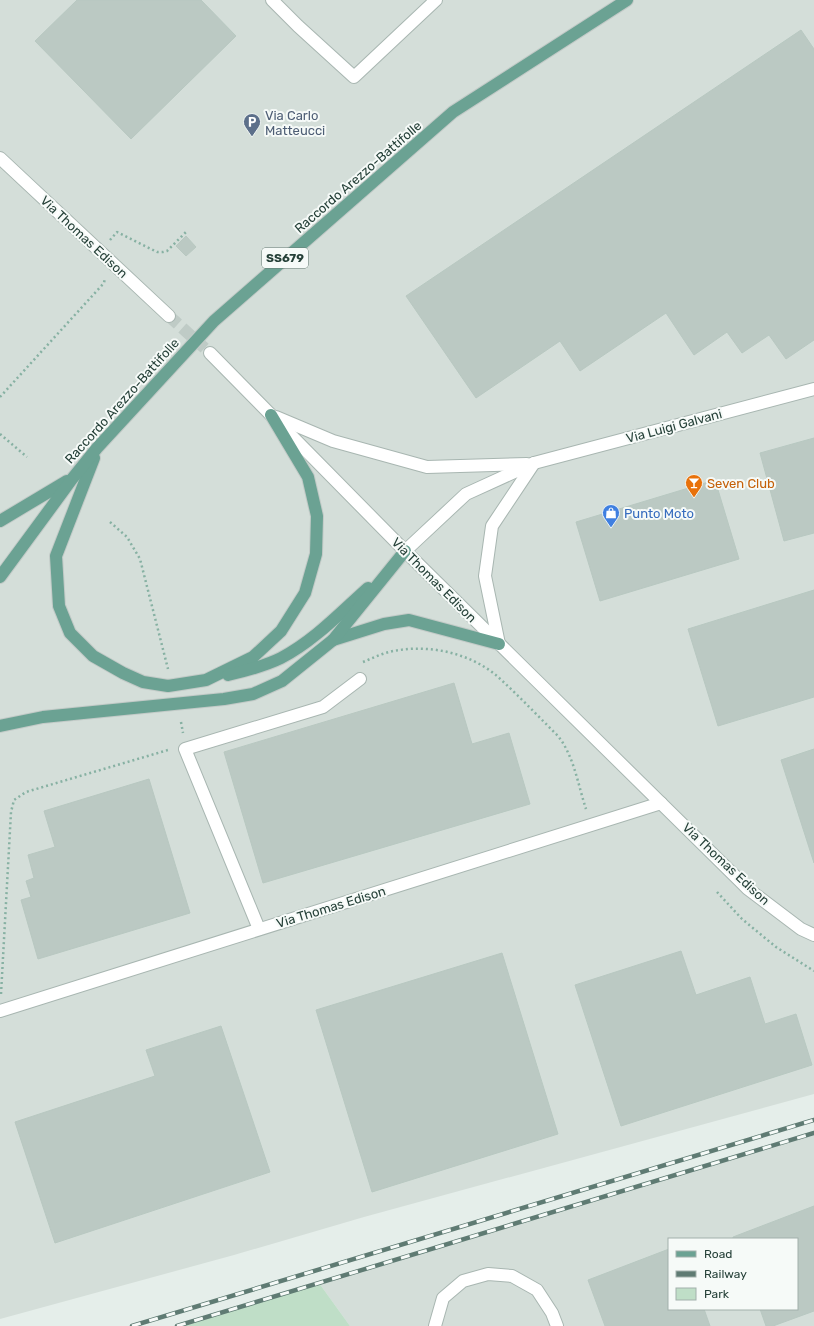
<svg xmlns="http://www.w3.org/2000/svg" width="814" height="1326" font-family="Rubik,sans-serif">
	<rect width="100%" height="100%" fill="#e5eeea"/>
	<g fill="#d4ded9" fill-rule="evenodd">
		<polygon points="0,0 814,0 814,1094 364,1217 234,1255 0,1319"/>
		<path d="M814 1133V1326H350L319 1283ZM669 1239H797V1309H669Z"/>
	</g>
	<polygon fill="#bfdec7" points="319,1283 350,1326 177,1326"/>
	<g fill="#bbc9c3" stroke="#b8c8c1">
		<polygon points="77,0 201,0 236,36 131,139 35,41"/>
		<polygon points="801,30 814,49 814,340 786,359 769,335 742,353 727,332 694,355 666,313 580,371 560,341 476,398 406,296"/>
		<polygon points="186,236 196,247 186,256 176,246"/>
		<polygon points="814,438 814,533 784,541 760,453"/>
		<polygon points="715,480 739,559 600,601 576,522"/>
		<polygon points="814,590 814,697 718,726 688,629"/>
		<polygon points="454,683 472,744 509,733 530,804 263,883 224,752"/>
		<polygon points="814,749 814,863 781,760"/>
		<polygon points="149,779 190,913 38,959 21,900 31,897 26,881 34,878 28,855 55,847 44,811"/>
		<polygon points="681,951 696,995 750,977 765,1024 796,1014 812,1065 621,1126 575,985"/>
		<polygon points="502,953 558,1134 372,1192 316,1010"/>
		<polygon points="221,1026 270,1172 55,1243 15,1122 155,1076 146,1050"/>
		<polygon points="814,1206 814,1311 773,1326 766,1326 760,1309 797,1309 797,1239 733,1239 733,1237"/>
		<polygon points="669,1249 669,1309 704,1309 710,1326 605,1326 588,1280"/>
	</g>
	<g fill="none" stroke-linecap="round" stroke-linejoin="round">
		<polyline stroke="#bfcbc6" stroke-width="12" stroke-dasharray="12 6" stroke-linecap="butt" points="169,316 210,353"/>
		<defs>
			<g id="minor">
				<polyline points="272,0 298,26 354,77 436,0"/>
				<polyline points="0,158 169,316"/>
				<polyline points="210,353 405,551 739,880 748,889 801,929 814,935"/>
				<polyline points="276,417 333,441 427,467 527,464"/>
				<polyline points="405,551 466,494 534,463 814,389"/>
				<polyline points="499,644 485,576 492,526 534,463"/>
				<polyline points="259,929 185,749 323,707 360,679"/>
				<polyline points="0,1011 661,803"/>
				<polyline points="435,1326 443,1298 463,1281 488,1274 512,1276 537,1290 552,1313 557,1326"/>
			</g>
			<g id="major">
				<polyline points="94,458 56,556 59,606 70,633 93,656 123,673 143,682 168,686 206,680 253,657 281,631 305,593 316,554 317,516 308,477 271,415"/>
				<polyline points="0,521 67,481"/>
				<polyline points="0,577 72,479 97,448 214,321 453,112 627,0"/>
				<polyline points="333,640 384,624 409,620 499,644"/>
				<path d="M228 675C245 671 265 666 281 658 314 641 341 612 368 588"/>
				<polyline points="0,726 43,717 224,699 253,694 282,681 333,640 405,551"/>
			</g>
		</defs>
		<use href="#minor" stroke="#a8b6b1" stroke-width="14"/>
		<use href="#major" stroke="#c2cac7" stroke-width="14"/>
		<g stroke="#87b1a3" stroke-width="2.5" stroke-dasharray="2 3" stroke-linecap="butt">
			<polyline points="110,240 117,232 157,252 163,252 167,251 186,232"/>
			<polyline points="0,397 104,283 105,278"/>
			<polyline points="0,434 27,457"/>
			<polyline points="110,522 127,537 140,559 168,669"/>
			<path d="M363 662C375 657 387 651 400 650 433 645 471 654 497 676 518 695 538 716 558 736 574 756 578 785 586 809"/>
			<polyline points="181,722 183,733"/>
			<polyline points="717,892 742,919 776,947 814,971"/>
			<polyline points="1,994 11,812 14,800 26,792 168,750"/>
		</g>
		<use href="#minor" stroke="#fff" stroke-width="12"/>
		<use href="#major" stroke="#6ba293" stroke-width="12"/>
		<defs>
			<g id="rail">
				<polyline points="132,1326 814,1120"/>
				<polyline points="177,1326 814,1133"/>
			</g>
		</defs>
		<use href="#rail" stroke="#5f7b73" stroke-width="4.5"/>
		<use href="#rail" stroke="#f6faf8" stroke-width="3" stroke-dasharray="9" stroke-linecap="butt"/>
	</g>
	<defs>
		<symbol id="parking-pin" viewBox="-11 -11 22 30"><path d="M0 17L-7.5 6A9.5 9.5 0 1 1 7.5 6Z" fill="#5c6f8a" stroke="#f6faf8"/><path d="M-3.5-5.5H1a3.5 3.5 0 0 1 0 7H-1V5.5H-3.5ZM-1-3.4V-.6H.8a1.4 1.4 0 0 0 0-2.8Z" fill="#fff"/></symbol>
		<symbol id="bar-pin" viewBox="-11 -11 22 30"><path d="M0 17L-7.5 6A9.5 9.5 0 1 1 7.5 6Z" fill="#e8710a" stroke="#f6faf8"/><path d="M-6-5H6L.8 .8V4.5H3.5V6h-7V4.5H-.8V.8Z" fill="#fff"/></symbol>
		<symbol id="shop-pin" viewBox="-11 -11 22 30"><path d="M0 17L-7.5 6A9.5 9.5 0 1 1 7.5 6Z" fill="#3f7fe0" stroke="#f6faf8"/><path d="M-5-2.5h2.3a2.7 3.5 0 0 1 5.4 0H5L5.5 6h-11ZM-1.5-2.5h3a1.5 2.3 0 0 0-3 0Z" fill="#fff"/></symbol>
	</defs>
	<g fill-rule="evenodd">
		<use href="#parking-pin" x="242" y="112" width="20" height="27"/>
		<use href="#bar-pin" x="684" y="473" width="20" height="27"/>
		<use href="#shop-pin" x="601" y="503" width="20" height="27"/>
	</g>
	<g text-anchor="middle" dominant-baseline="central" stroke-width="4" stroke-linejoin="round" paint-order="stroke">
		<rect fill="#f6faf8" stroke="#647872" stroke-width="1" x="262" y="248" width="46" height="20" rx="3"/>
		<g font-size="12" font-weight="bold" fill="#254038">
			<text x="285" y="258">SS679</text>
		</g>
		<g font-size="13" fill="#4e5e75" stroke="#f6faf8" text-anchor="start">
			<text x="265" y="115">Via Carlo<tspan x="265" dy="15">Matteucci</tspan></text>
		</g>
		<g font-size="13" fill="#254038" stroke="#f6faf8">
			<text transform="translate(358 177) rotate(-41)">Raccordo Arezzo-Battifolle</text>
			<text transform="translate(84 237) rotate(43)">Via Thomas Edison</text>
			<text transform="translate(122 401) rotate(-48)">Raccordo Arezzo-Battifolle</text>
			<text transform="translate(674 426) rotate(-15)">Via Luigi Galvani</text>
			<text transform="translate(434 580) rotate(45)">Via Thomas Edison</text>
			<text transform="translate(726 864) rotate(43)">Via Thomas Edison</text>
			<text transform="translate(331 907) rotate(-17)">Via Thomas Edison</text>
		</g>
		<g font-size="13" fill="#c56008" stroke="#f6faf8" text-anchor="start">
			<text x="707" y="483">Seven Club</text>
		</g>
		<g font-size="13" fill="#366cbe" stroke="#f6faf8" text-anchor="start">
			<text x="624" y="513">Punto Moto</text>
		</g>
	</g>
	<rect x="668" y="1238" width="130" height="72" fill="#f6faf8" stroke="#a2b0ab"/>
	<rect x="676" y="1251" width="20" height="6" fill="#6ba293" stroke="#a2b0ab"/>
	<text x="704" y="1258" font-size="12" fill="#254038">Road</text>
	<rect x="676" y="1271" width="20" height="6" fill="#5f7b73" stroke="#a2b0ab"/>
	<text x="704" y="1278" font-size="12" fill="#254038">Railway</text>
	<rect x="676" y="1288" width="20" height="12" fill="#bfdec7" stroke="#a2b0ab"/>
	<text x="704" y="1298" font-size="12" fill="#254038">Park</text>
</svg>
